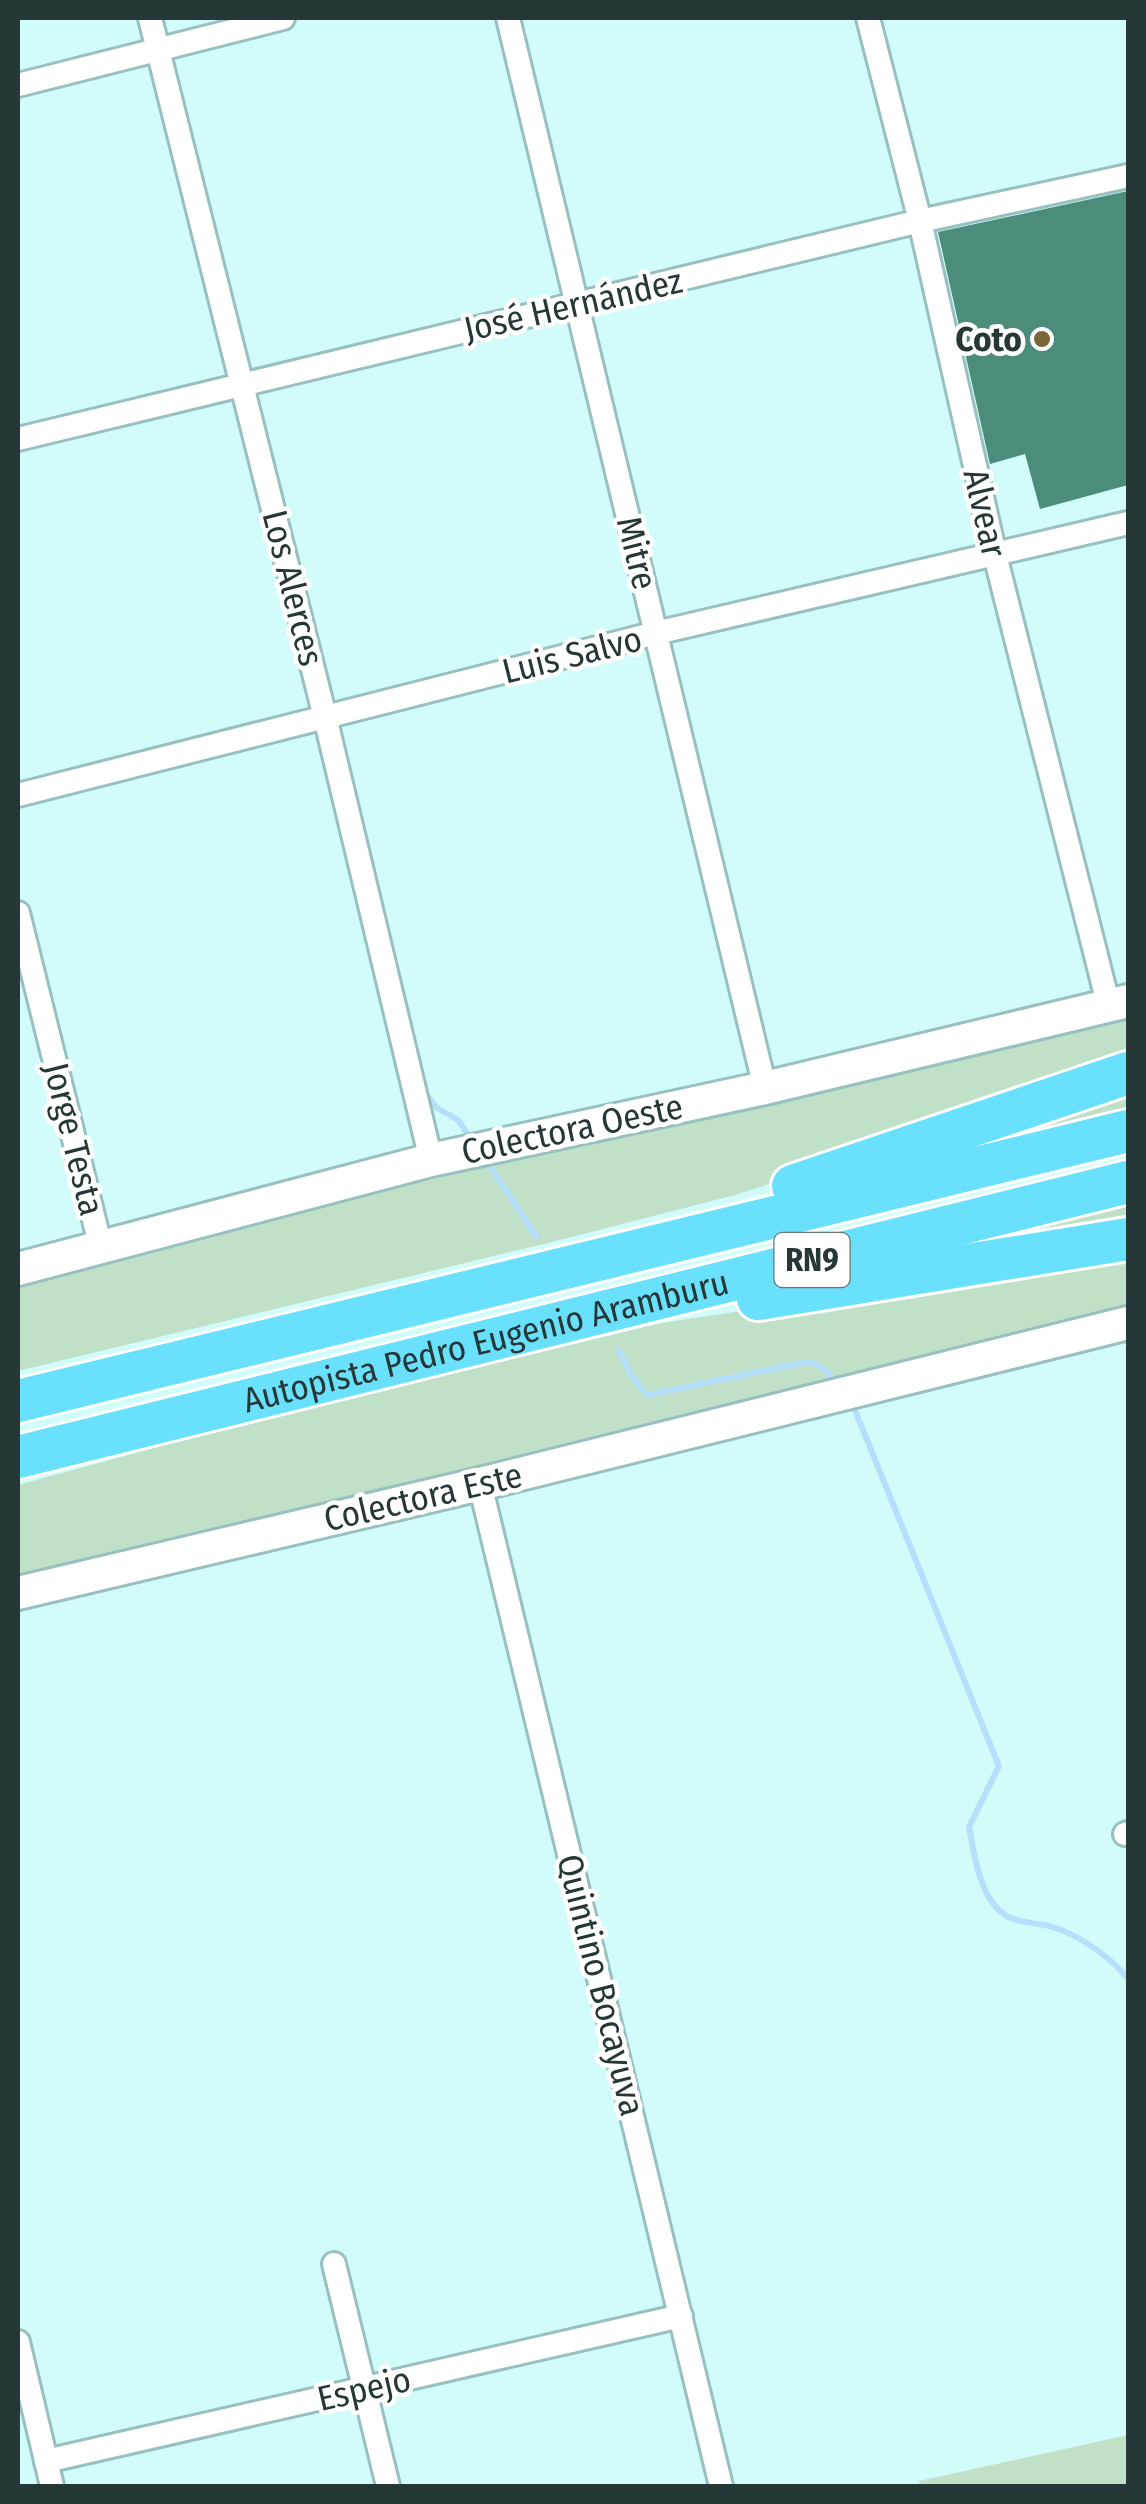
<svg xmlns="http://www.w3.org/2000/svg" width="1146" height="2504" font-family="'Fira Sans Condensed',sans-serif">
	<rect width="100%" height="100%" fill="#d1fcfa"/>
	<g fill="#c0e0c8">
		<polygon points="1128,1010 1128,1065 1079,1084 735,1195 560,1240 18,1371 18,1284 127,1260 448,1171"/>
		<polygon points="1128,1088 1128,1109 880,1168"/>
		<polygon points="1128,1202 1128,1229 923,1251"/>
		<polygon points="1128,1252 1128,1309 602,1441 18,1578 18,1485 283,1413 662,1323"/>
		<polygon points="1128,2435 1128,2486 920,2486 919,2481"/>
	</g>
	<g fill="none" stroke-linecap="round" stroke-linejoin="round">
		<g stroke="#b5dffa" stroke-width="6">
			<polyline points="427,1096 437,1108 458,1120 473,1142"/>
			<polyline points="486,1160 536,1236"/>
			<path d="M619 1350 631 1375 647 1395 806 1362C820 1363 827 1371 835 1383"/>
			<path d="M848 1401 855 1410 999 1766 969 1827C974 1852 978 1887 996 1907 1011 1925 1033 1921 1053 1927 1079 1935 1112 1958 1128 1979"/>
		</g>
	</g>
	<polygon fill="#4b8c7a" points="1128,191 1128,485 1040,509 1025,454 990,464 938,232"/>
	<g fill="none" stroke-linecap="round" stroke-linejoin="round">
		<defs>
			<g id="street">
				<polyline points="150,18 325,717 431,1160"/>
				<polyline points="508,18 765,1088"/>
				<polyline points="868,18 920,221 995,555 1109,1007"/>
				<polyline points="18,85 283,18"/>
				<polyline points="18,439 920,221 1128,176"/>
				<polyline points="18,795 656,633 1128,523"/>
				<polyline points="18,913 101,1248"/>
				<polyline points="480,1484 721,2486"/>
				<polyline points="1125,1834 1128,1833"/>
				<polyline points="334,2264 388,2486"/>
				<polyline points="18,2342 52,2486"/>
				<polyline points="46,2461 681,2316"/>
			</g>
			<g id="secondary">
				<polyline points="18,1269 431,1160 765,1088 1128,1001"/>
				<polyline points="18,1593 480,1484 1128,1323"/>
			</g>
			<g id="highway">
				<polyline points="793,1186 1128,1073"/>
				<polyline points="758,1299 1128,1239"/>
				<polyline points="18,1401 1128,1131"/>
				<path id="s1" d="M18 1457 1128 1182"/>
			</g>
		</defs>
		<use href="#street" stroke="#97c0bf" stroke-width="28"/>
		<use href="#secondary" stroke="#97c0bf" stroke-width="38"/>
		<use href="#highway" stroke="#fff" stroke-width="48"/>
		<use href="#street" stroke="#fff" stroke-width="22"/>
		<use href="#secondary" stroke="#fff" stroke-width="32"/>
		<use href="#highway" stroke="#69e1fd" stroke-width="42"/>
	</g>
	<circle fill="#786735" stroke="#fff" stroke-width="4" cx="1042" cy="339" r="10"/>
	<g text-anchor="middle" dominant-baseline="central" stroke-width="9" stroke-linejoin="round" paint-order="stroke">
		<rect fill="#fff" stroke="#677373" stroke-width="2.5" x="774.5" y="1233" width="75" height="54" rx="8"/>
		<g font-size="32" font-weight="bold" fill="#263737">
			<text x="812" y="1260">RN9</text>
		</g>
		<g font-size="35" fill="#263737" stroke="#fff">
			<text transform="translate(573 305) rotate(-13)">José Hernández</text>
			<text transform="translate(985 513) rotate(77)">Alvear</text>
			<text transform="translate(637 553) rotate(76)">Mitre</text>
			<text transform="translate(293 588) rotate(76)">Los Alerces</text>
			<text transform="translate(572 655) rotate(-14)">Luis Salvo</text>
			<text transform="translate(572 1129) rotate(-12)">Colectora Oeste</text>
			<text transform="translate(74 1139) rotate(76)">Jorge Testa</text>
			<text stroke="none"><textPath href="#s1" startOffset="482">Autopista Pedro Eugenio Aramburu</textPath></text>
			<text transform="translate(423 1497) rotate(-13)">Colectora Este</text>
			<text transform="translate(601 1985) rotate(76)">Quintino Bocayuva</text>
			<text transform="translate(364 2389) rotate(-13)">Espejo</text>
		</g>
		<g font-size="35" font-weight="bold" fill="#263737" stroke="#fff" text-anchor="end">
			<text x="1022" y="339">Coto</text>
		</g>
	</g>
	<rect width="1146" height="2504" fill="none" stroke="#263737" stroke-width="40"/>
</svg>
